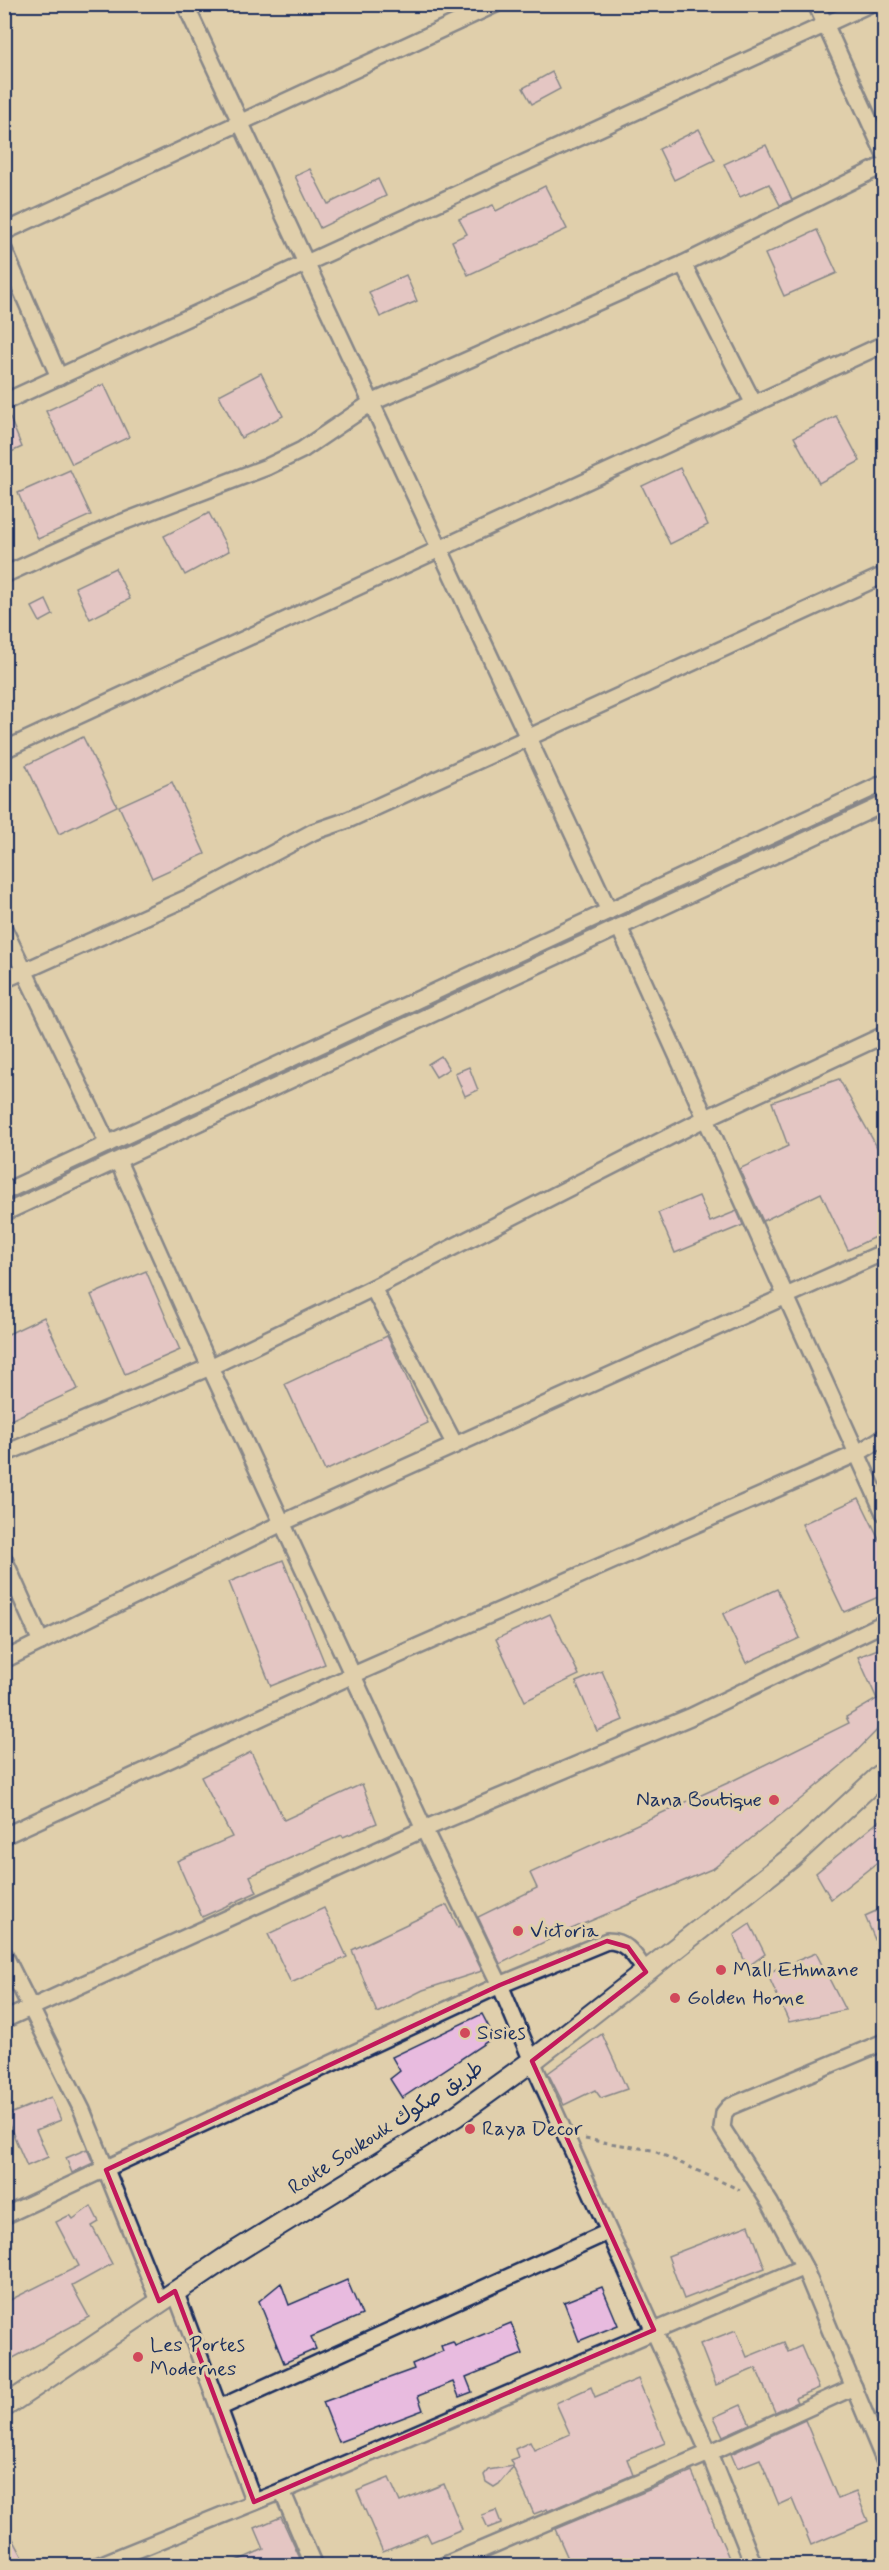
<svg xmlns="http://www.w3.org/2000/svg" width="889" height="2570" font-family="Mynerve,'Playpen Sans Arabic',sans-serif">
	<rect width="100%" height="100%" fill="#e0cfac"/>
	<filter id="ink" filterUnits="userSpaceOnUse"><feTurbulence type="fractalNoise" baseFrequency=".0167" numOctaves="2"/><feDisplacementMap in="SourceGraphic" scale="12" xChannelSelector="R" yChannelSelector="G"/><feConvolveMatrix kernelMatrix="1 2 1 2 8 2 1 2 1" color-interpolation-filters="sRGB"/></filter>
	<g filter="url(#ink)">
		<g fill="#e8bbdf" stroke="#1b2f5e" stroke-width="1.5">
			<polygon points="552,72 560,89 532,104 523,88"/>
			<polygon points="699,129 715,160 674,180 659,149"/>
			<polygon points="766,145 792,200 780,205 769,184 740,197 724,164"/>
			<polygon points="310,169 328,204 378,179 386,196 320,228 295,176"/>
			<polygon points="545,186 567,229 468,275 452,241 467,234 459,219 493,205 496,211"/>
			<polygon points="817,230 837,273 784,296 765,254"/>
			<polygon points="406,275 417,301 380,317 369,292"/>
			<polygon points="261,373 283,416 241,438 219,395"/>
			<polygon points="104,384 129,437 72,464 46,411"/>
			<polygon points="7,411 22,447 9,453 4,442 4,412"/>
			<polygon points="836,416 860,461 819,483 794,437"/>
			<polygon points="680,468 708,525 670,544 642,486"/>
			<polygon points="70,470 91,515 38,539 18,493"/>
			<polygon points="209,513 229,551 185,575 164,536"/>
			<polygon points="115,568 130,599 90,619 75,587"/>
			<polygon points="46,600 53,615 40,622 32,607"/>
			<polygon points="83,737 117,806 59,834 26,765"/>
			<polygon points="172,782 205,854 152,878 119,806"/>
			<polygon points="441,1056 449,1069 436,1077 428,1064"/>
			<polygon points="469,1067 478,1090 465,1096 455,1073"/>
			<polygon points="839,1079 877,1147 885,1143 885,1201 878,1204 885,1217 885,1232 848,1250 821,1193 763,1221 739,1169 788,1146 772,1102"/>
			<polygon points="699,1196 710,1222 737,1211 743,1225 675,1253 658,1213"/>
			<polygon points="146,1271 180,1350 125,1374 91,1295"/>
			<polygon points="44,1317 78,1389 4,1423 4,1336"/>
			<polygon points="387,1336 428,1423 325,1471 285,1384"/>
			<polygon points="859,1498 885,1551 885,1594 844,1612 802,1524"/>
			<polygon points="283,1560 325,1664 271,1686 229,1582"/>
			<polygon points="777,1589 800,1638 746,1663 723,1614"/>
			<polygon points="550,1614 579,1675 525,1701 496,1639"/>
			<polygon points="885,1646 885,1722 849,1759 802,1798 714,1868 560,1934 500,1964 478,1917 537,1888 530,1873 732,1781 849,1723 846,1717 877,1699 858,1657"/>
			<polygon points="602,1671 623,1720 597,1731 576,1682"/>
			<polygon points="251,1752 284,1820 362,1784 377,1823 343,1837 342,1835 250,1876 257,1892 202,1917 177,1861 232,1837 201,1777"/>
			<polygon points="885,1816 885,1856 831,1899 816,1873"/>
			<polygon points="447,1905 458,1927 460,1926 482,1971 423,1990 377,2013 352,1950"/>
			<polygon points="885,1907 885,1961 884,1961 865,1916"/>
			<polygon points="324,1908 347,1957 291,1983 268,1934"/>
			<polygon points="750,1924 765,1954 747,1967 734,1935"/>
			<polygon points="816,1953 845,2010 789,2022 767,1973"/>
			<polygon points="482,2014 494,2037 402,2098 390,2079 400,2071 392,2057"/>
			<polygon points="602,2034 627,2089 601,2098 595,2090 564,2105 548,2073"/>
			<polygon points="51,2097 61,2120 36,2130 48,2157 27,2166 5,2116"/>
			<polygon points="87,2149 93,2163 72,2173 66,2158"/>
			<polygon points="91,2206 99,2222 92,2226 112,2264 72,2286 89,2317 4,2363 4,2303 79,2266 56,2222 70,2215 73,2219"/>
			<polygon points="749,2225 765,2268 684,2299 668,2256"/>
			<polygon points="347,2280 362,2315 311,2337 316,2349 284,2363 259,2301 281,2283 289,2305"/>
			<polygon points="602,2287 618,2325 579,2341 564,2302"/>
			<polygon points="511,2323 523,2354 466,2377 472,2392 459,2397 453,2382 418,2396 423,2410 339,2442 323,2402 414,2369 412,2364 443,2351 441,2346 453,2342 455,2346"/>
			<polygon points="736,2330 747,2357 784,2342 788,2352 801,2346 819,2388 795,2398 797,2402 775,2412 756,2368 716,2385 700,2344"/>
			<polygon points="638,2379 665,2443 627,2459 633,2475 548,2511 547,2509 534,2514 513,2467 499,2484 494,2487 486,2482 484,2475 488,2470 513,2466 510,2460 518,2457 515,2449 530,2442 534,2450 570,2434 556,2403 591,2387 595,2397"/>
			<polygon points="741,2405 750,2424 723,2436 714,2417"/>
			<polygon points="805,2420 838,2499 856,2492 868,2521 811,2545 792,2499 779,2505 760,2459 737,2468 731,2454"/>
			<polygon points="692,2472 732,2565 571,2565 555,2529"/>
			<polygon points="389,2478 400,2502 444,2484 462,2529 431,2542 427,2534 383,2552 357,2491"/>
			<polygon points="496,2510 501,2523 488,2528 482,2515"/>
			<polygon points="281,2517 303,2565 228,2565 264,2549 255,2528"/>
			<polygon points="4,2522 27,2565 4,2565"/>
		</g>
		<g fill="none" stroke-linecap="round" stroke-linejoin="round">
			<defs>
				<g id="minor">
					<polyline points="185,4 609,911"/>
					<polyline points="816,4 884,153"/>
					<polyline points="4,232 496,4"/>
					<polyline points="4,250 59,377"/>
					<polyline points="683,264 754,404"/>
					<polyline points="4,402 870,4"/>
					<polyline points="4,575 110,527 267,467 302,450 371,403 683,264 884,165"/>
					<polyline points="4,750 884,344"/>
					<polyline points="619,927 884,1513"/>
					<polyline points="4,929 108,1144"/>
					<polyline points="4,980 198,893 313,832 348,820 884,575"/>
					<polyline points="118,1161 210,1367 424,1829 500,1985 532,2061 709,2453 754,2566"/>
					<polyline points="4,1192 884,783"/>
					<polyline points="4,1213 884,804"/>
					<polyline points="373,1288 455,1445"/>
					<polyline points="4,1454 210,1367 373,1288 704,1119 884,1035"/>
					<polyline points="4,1559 41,1642"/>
					<polyline points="4,1660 282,1523 884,1252"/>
					<polyline points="4,1836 353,1675 858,1453 884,1437"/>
					<polyline points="4,1954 82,2110 159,2301"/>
					<polyline points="4,2020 424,1829 690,1717 884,1623"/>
					<polyline points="884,2042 729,2107 724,2113 722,2128 770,2203 804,2267 884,2460"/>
					<path d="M4 2216 500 1985 607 1941C628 1941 635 1957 646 1972"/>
					<polyline points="175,2291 254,2502"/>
					<polyline points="219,2408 608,2232"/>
					<polyline points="282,2491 314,2566"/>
					<polyline points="97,2566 282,2491 804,2267"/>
					<polyline points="443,2566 709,2453 854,2387"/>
				</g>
				<polyline id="tertiary" points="4,2407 227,2257 456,2116 532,2061 792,1857 884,1772"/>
			</defs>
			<use href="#minor" stroke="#1b2f5e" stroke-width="20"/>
			<use href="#tertiary" stroke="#1b2f5e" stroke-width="24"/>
			<polyline stroke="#1b2f5e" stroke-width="3" stroke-dasharray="4.5 4.5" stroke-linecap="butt" points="585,2139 652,2150 740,2190"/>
			<use href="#minor" stroke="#e0cfac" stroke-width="15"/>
			<use href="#tertiary" stroke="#e0cfac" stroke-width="20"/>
		</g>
	</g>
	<path d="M0 0H889V2570H0ZM607 1941 628 1947 646 1972 532 2061 654 2330 254 2502 175 2291 159 2301 106 2170 500 1985Z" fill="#e0cfac" fill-opacity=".55" fill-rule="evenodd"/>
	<path fill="none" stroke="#c2185b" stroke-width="4.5" stroke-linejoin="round" d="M607 1941 628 1947 646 1972 532 2061 654 2330 254 2502 175 2291 159 2301 106 2170 500 1985Z"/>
	<g fill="#d1495b" stroke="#e0cfac" stroke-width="2">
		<circle cx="774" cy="1800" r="6"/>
		<circle cx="518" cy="1931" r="6"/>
		<circle cx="721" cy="1970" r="6"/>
		<circle cx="675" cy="1998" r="6"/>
		<circle cx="465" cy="2033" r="6"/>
		<circle cx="470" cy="2129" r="6"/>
		<circle cx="138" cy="2357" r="6"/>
	</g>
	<g text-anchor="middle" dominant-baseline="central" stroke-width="6" stroke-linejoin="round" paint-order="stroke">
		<g font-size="21" fill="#1b2f5e" stroke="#e0cfac" text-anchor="start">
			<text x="762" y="1800" text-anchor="end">Nana Boutique</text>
			<text x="530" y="1931">Victoria</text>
			<text x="733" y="1970">Mall Ethmane</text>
			<text x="687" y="1998">Golden Home</text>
			<text x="477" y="2033">Sisies</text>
			<text x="482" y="2129">Raya Decor</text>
			<text x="150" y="2345">Les Portes<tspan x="150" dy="24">Modernes</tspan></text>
		</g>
		<g font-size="21" fill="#1b2f5e" stroke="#e0cfac">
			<text transform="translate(386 2128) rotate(-33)">Route Soukouk طريق صكوك</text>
		</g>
	</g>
	<rect width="889" height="2570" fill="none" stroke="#e0cfac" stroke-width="24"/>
	<rect x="12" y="12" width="865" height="2546" fill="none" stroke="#1b2f5e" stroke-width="2" filter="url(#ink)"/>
</svg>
